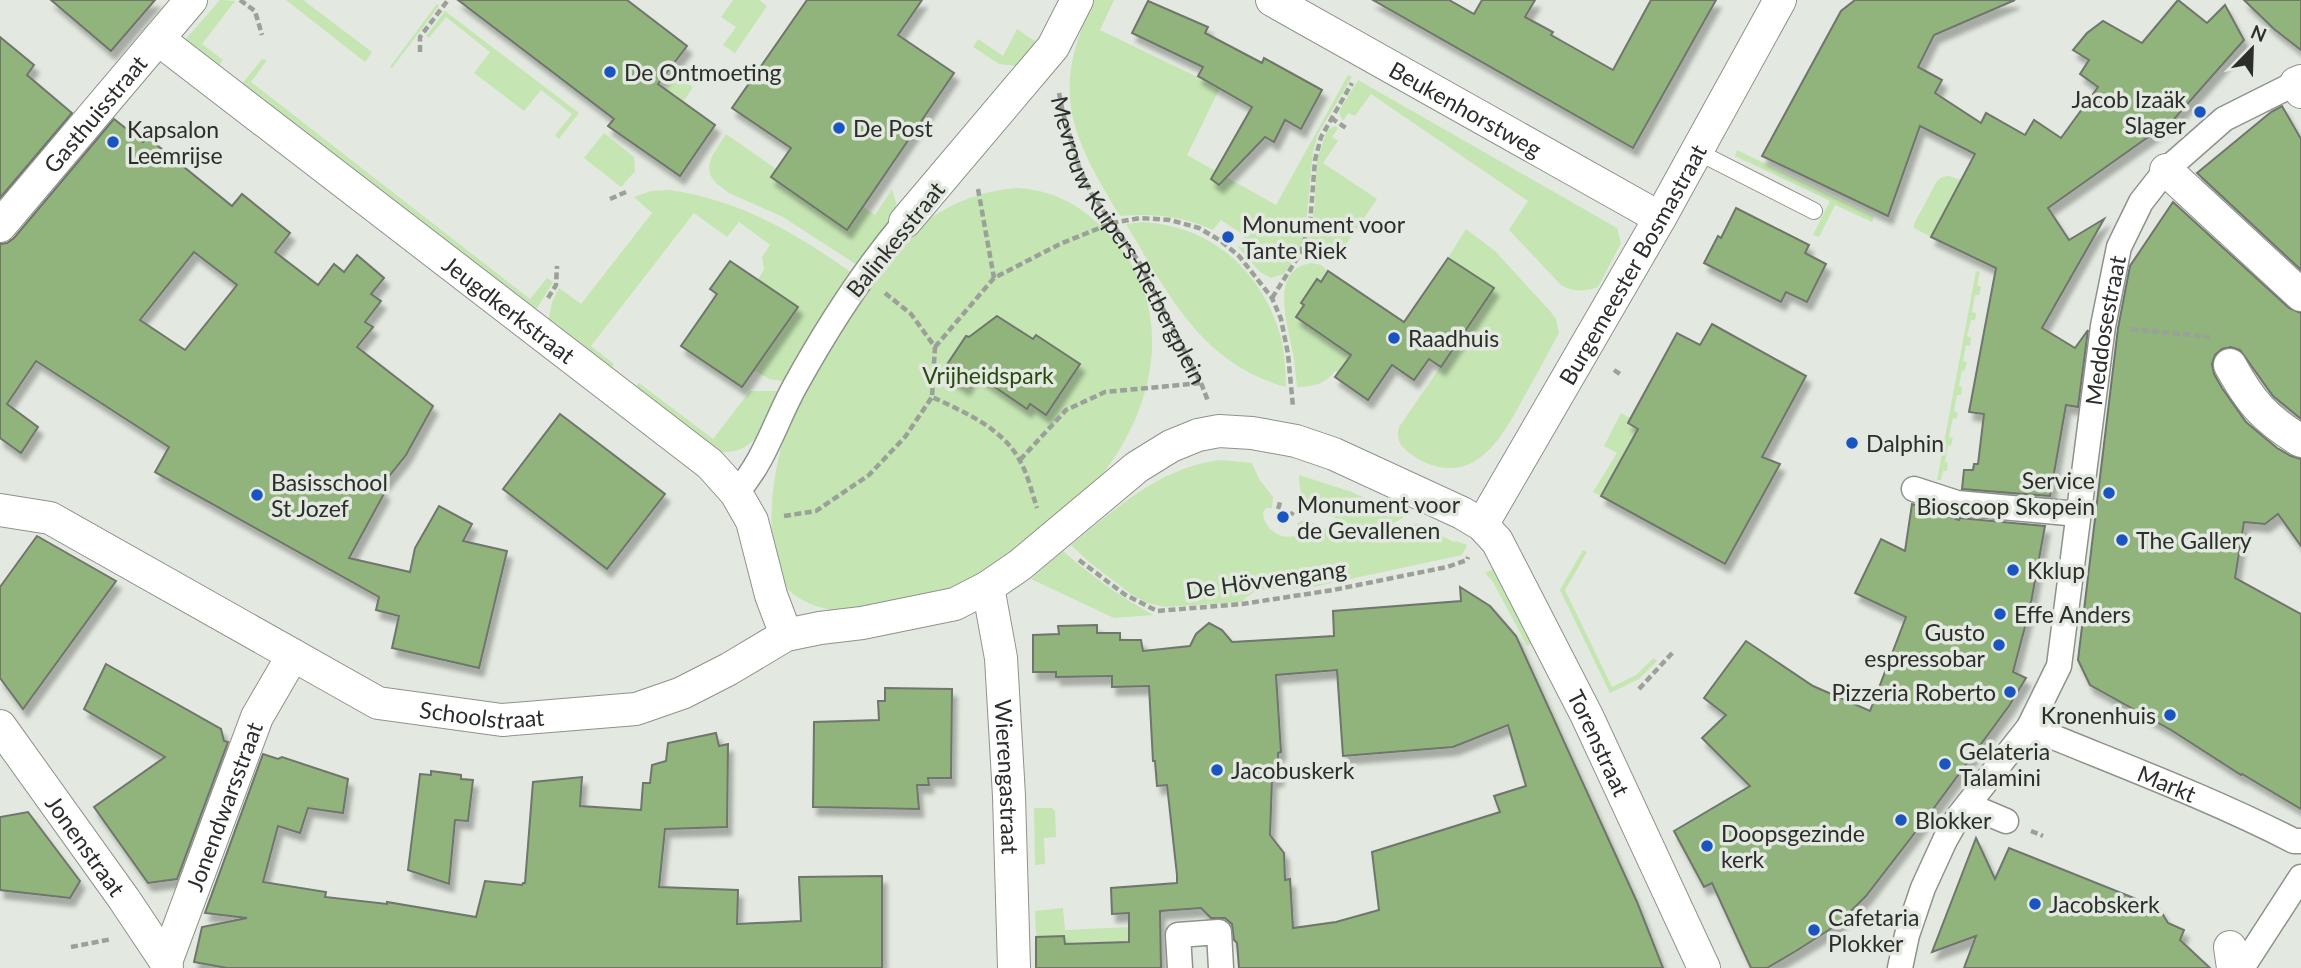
<svg xmlns="http://www.w3.org/2000/svg" width="2301" height="968" font-family="Lato,sans-serif">
	<defs>
		<filter id="shadow"><feDropShadow dx="4.5" dy="8" stdDeviation="2" flood-color="#0004"/></filter>
	</defs>
	<rect width="100%" height="100%" fill="#e3e9e0"/>
	<g fill="#c5e5b3">
		<polygon points="220,0 235,1 202,44 223,60 218,67 189,44 186,39"/>
		<polygon points="286,0 303,0 372,52 365,62"/>
		<polygon points="733,0 759,0 767,6 735,53 723,45 736,27 721,17"/>
		<path d="M1094 0H1114L1100 30 1220 88 1187 155 1276 205 1348 75 1352 77 1318 134 1313 152 1305 235 1299 251 1284 274 1271 278 1260 272 1238 247 1245 236 1221 220 1213 230C1183 216 1153 213 1120 216 1070 134 1050 92 1094 0Z"/>
		<polygon points="437,4 439,6 392,68 390,67"/>
		<polygon points="445,11 579,113 559,139 555,135 572,114 541,90 524,111 474,73 490,52 446,17 429,38 426,36"/>
		<polygon points="1017,29 1039,44 1019,66 999,64 973,47 978,39 1003,56"/>
		<polygon points="262,59 267,60 251,82 530,299 547,278 553,282 534,313 241,85"/>
		<polygon points="676,75 693,87 683,102 695,111 652,105"/>
		<path d="M1358 80 1617 228 1621 243 1598 287C1585 292 1572 292 1561 285L1509 230 1528 201 1371 94 1355 116 1348 113 1343 121 1339 113 1341 108Z"/>
		<polygon points="1335,126 1338,128 1332,137 1338,141 1323,163 1377,199 1333,263 1313,257 1306,248 1314,211 1317,160 1327,130"/>
		<polygon points="604,133 634,157 635,171 621,187 584,158"/>
		<polygon points="726,134 776,169 771,178 847,230 863,207 875,215 892,189 897,207 894,216 857,265 783,217 729,193 716,183 710,175 709,166 712,156"/>
		<polygon points="1737,150 1874,216 1872,222 1835,205 1819,237 1813,235 1830,201 1735,156"/>
		<polygon points="1949,176 1961,180 1931,237 1914,228 1914,224 1937,181 1942,177"/>
		<path d="M1018 188C1062 191 1091 212 1118 245 1180 321 1150 424 1089 490 1067 514 1038 533 1010 551 986 568 958 590 929 598 915 602 899 602 885 605 865 608 844 614 823 608 807 604 786 593 779 577 776 572 776 564 775 558 766 511 775 455 794 411 807 382 824 356 841 329 863 294 883 257 916 229 945 205 981 190 1018 188Z"/>
		<path d="M670 190C742 201 794 232 852 273L787 382 769 379 754 370 798 307 758 280 764 269 762 257 770 245 739 222 727 237 694 213 591 346 614 364 609 371 548 323 552 302 559 288 581 304 652 213 634 197 651 191Z"/>
		<path d="M1143 222C1208 226 1257 266 1278 328 1285 347 1285 368 1286 387 1201 364 1167 292 1126 224Z"/>
		<path d="M1466 229 1495 251 1550 311 1556 319 1559 333C1548 353 1537 374 1525 395 1502 438 1473 492 1415 457 1403 449 1395 442 1399 427L1494 289 1448 258Z"/>
		<path d="M1312 263 1321 265 1328 271 1321 282 1317 280 1302 303 1350 354 1338 372 1335 371C1326 384 1312 387 1297 387 1296 378 1295 368 1294 359 1290 331 1266 269 1312 263Z"/>
		<polygon points="1976,271 1980,272 1977,285 1981,287 1979,295 1975,295 1972,312 1976,313 1975,320 1971,320 1967,336 1971,338 1970,346 1966,345 1963,361 1967,362 1965,370 1962,371 1959,386 1962,387 1961,395 1957,395 1954,411 1958,413 1956,419 1953,418 1949,437 1953,438 1951,446 1948,445 1945,462 1948,463 1947,471 1943,471 1941,480 1937,480"/>
		<path d="M639 383 713 439 750 391H782C766 421 758 455 719 452L633 390Z"/>
		<polygon points="1621,413 1630,418 1628,423 1638,429 1601,496 1593,492 1617,453 1604,446"/>
		<path d="M1221 460 1252 463 1259 479 1273 497 1272 508H1266L1263 512C1264 529 1279 540 1295 536L1299 528 1297 523 1305 519C1324 528 1354 543 1375 542 1390 541 1404 531 1416 523L1454 542 1456 541 1467 545 1462 555 1313 587 1256 590 1241 602 1165 607 1147 603 1131 594 1089 562 1071 545C1117 508 1160 467 1221 460Z"/>
		<path d="M1299 475 1352 492 1404 517C1394 523 1382 531 1369 530 1360 529 1351 525 1343 521 1318 511 1298 506 1299 475Z"/>
		<polygon points="1583,550 1587,552 1565,590 1612,687 1636,675 1654,658 1657,661 1639,679 1610,693 1560,590"/>
		<path d="M1063 551C1091 576 1121 597 1153 615L1114 618 1031 579Z"/>
		<polygon points="1497,567 1534,642 1527,646 1493,582 1485,573"/>
		<polygon points="1034,808 1052,808 1055,811 1056,837 1044,838 1045,864 1035,865"/>
		<polygon points="1063,908 1065,930 1129,927 1129,942 1096,943 1065,953 1064,936 1036,937 1035,911"/>
	</g>
	<g fill="#90b47b" stroke="#70756d" stroke-width="2" fill-rule="evenodd" filter="url(#shadow)">
		<polygon points="51,0 155,0 111,51"/>
		<polygon points="458,0 627,0 687,46 658,84 715,125 680,176 608,126 614,119"/>
		<polygon points="807,0 922,0 898,35 954,73 847,230 771,177 791,148 732,108"/>
		<polygon points="1373,0 1449,0 1474,14 1482,0 1535,0 1525,17 1553,32 1551,35 1613,70 1651,0 1716,0 1633,148"/>
		<polygon points="1855,0 2015,0 1934,35 1918,67 1942,80 1935,93 1981,123 1986,113 2025,135 2034,120 2061,138 2098,87 2080,74 2089,60 2073,50 2087,33 2103,21 2142,43 2178,0 2207,23 2225,5 2244,40 2175,118 2048,208 2069,240 2104,219 2042,328 2075,348 2088,330 2078,407 2066,405 2050,496 1962,489 1964,470 1973,470 1974,464 1978,464 1984,414 1969,412 1996,268 1931,237 1975,154 1920,126 1888,216 1762,156 1841,11"/>
		<polygon points="2244,0 2301,0 2301,50 2274,29"/>
		<polygon points="1148,1 1208,27 1205,33 1262,63 1264,58 1322,90 1301,129 1285,120 1274,142 1265,137 1219,185 1211,179 1252,107 1198,76 1203,67 1132,33"/>
		<polygon points="0,37 34,65 27,75 72,113 0,198"/>
		<polygon points="2282,106 2301,139 2301,270 2197,173 2271,112"/>
		<path d="M114 119 143 142 147 137 232 206 242 194 290 233 275 252 318 285 334 264 344 272 357 255 384 278 371 294 381 301 365 322 373 327 357 347 433 406 406 455 379 489 385 492 349 558 410 572 415 548 439 506 472 524 463 541 507 551 479 668 392 648 399 616 376 610 379 597 155 472 169 447 36 361 7 404 38 427 21 453 0 438V244L7 243 14 238ZM194 252 237 285 185 350 140 320Z"/>
		<polygon points="2173,202 2289,308 2301,313 2301,419 2273,396 2240,350 2231,347 2222,349 2215,355 2212,364 2214,374 2222,388 2246,422 2277,448 2291,456 2301,459 2301,546 2278,514 2265,524 2244,522 2235,578 2301,614 2301,809 2242,774 2241,775 2171,730 2090,685 2078,660 2118,328 2130,266"/>
		<polygon points="1736,208 1809,245 1805,253 1826,264 1807,302 1786,292 1781,302 1704,263 1718,236 1721,238"/>
		<polygon points="1448,258 1494,288 1441,367 1429,359 1414,380 1392,365 1368,400 1335,377 1351,355 1296,317 1304,305 1301,303 1317,279 1321,282 1328,271 1404,322"/>
		<polygon points="730,261 798,307 742,387 681,346 717,294 710,289"/>
		<polygon points="997,316 1033,339 1036,335 1080,364 1046,415 1030,404 1027,409 974,373 965,387 942,372 966,336 969,337"/>
		<polygon points="1712,324 1806,376 1762,457 1780,464 1725,564 1601,496 1638,429 1628,423 1677,333 1700,345"/>
		<polygon points="560,414 665,494 607,569 503,489"/>
		<polygon points="1912,504 1959,520 1960,518 2045,526 2030,608 2013,672 2026,678 2009,706 1934,808 1866,896 1838,924 1796,951 1767,968 1751,968 1712,883 1704,887 1674,831 1750,786 1702,738 1726,715 1704,698 1746,641 1813,686 1870,711 1906,617 1855,593 1881,539 1905,551"/>
		<polygon points="37,536 116,581 23,709 0,678 0,587"/>
		<path d="M1460 587 1490 606 1516 636 1637 902 1663 968H1239L1237 943 1234 940 1232 924 1225 918H1211L1201 908 1160 911 1161 968H1036V937L1064 936 1065 944 1129 942V913L1112 914 1111 888 1177 883V875L1167 785 1157 786 1155 761H1153L1149 686 1112 687V676L1056 677V672H1033V635L1059 634 1058 626 1097 625V633H1120V640H1141L1143 651 1190 646 1196 634 1209 623 1222 630 1232 642 1334 636 1333 611 1461 601ZM1337 670 1343 756 1453 747 1508 725 1526 786 1494 796 1500 812 1372 852 1379 910 1336 922 1293 928 1290 879 1285 880 1284 853 1270 835 1272 779 1279 778 1278 753 1281 752 1276 675Z"/>
		<polygon points="106,664 221,729 224,741 228,742 177,879 148,883 94,807 165,757 84,709"/>
		<polygon points="885,688 952,689 951,778 928,778 929,785 917,785 919,809 813,807 814,722 879,720 878,701 885,701"/>
		<polygon points="716,733 719,746 728,744 727,827 665,829 659,887 738,890 737,924 801,921 799,877 882,876 882,968 227,968 194,962 202,927 247,918 205,913 263,754 278,759 282,757 348,779 343,813 308,808 300,833 278,826 263,882 326,892 325,897 387,904 387,902 476,917 485,881 522,885 523,883 525,883 533,782 582,777 580,806 641,810 643,783 650,783 652,765 666,761 668,743"/>
		<polygon points="431,771 461,775 461,779 473,780 468,821 455,820 449,884 408,870 420,774 431,775"/>
		<polygon points="28,812 80,881 70,898 0,890 0,817"/>
		<polygon points="1976,838 1995,879 2009,848 2159,908 2168,923 2184,930 2180,940 2210,968 1964,968 1976,936 1932,952"/>
	</g>
	<g fill="none" stroke-linecap="round" stroke-linejoin="round">
		<defs>
			<polyline id="service" points="1696,151 1814,211"/>
			<g id="pedestrian">
				<polyline points="1914,489 1957,503 2078,514"/>
				<path d="M736 493C765 461 775 422 795 386 827 328 862 273 905 222"/>
				<path id="s2" d="M2029 727C2118 764 2208 797 2294 841H2301"/>
				<polyline points="1968,805 2006,821"/>
				<polyline points="1180,968 1178,935 1219,932 1221,968"/>
				<path id="s3" d="M1900 968 1907 935 1923 888 1945 840 1958 817 2029 727 2059 666 2103 326 2119 247 2141 202 2166 170 2224 119 2296 83"/>
				<polyline points="2242,968 2301,877"/>
			</g>
			<g id="minor">
				<path id="s4" d="M1272 0 1660 218"/>
				<path id="s5" d="M158 39 710 464 736 493 752 521 771 595 786 635"/>
				<polyline points="2301,81 2296,83 2301,92"/>
				<polyline points="2166,170 2301,295"/>
				<polyline points="905,222 1053,47 1077,0"/>
				<path id="s6" d="M0 226 191 0"/>
				<path d="M2230 365C2251 403 2264 418 2301 441"/>
				<path id="s7" d="M0 510 50 518 378 703 502 720 636 709 682 693 729 669 786 635 820 628 862 623 955 604 988 587 1020 565 1137 467 1171 446 1198 435 1219 431 1252 433 1296 441 1334 454 1462 513 1482 525 1497 541 1587 716 1704 968"/>
				<path id="s8" d="M1482 525 1660 218 1780 0"/>
				<path id="s9" d="M988 587 1001 658 1009 796 1014 968"/>
				<path id="s10" d="M0 726 124 899 166 962 167 968"/>
				<polyline points="2230,947 2233,968"/>
				<path id="s11" d="M166 962 257 717 293 655"/>
			</g>
		</defs>
		<use href="#service" stroke="#8d938b" stroke-width="18"/>
		<use href="#pedestrian" stroke="#8d938b" stroke-width="27"/>
		<use href="#minor" stroke="#8d938b" stroke-width="34"/>
		<g stroke="#9ba098" stroke-width="4.5" stroke-dasharray="7 3.5" stroke-linecap="butt">
			<polyline points="240,0 255,11 262,35"/>
			<polyline points="420,52 420,37 448,0"/>
			<path id="s1" d="M1059 93 1063 113 1079 167 1091 193 1139 262 1201 383 1208 401"/>
			<polyline points="1331,118 1346,128"/>
			<polyline points="978,189 994,278"/>
			<polyline points="610,199 626,192"/>
			<path d="M885 293 911 314 935 347 932 397C964 412 1003 428 1020 461 1028 475 1032 493 1037 508"/>
			<polyline points="548,298 556,285 557,266"/>
			<polyline points="1272,298 1300,254 1310,224 1315,160 1321,137 1352,83"/>
			<polyline points="2131,329 2210,337"/>
			<polyline points="935,347 994,278 1060,244 1112,223 1140,218 1170,220 1199,228 1221,241 1239,256 1272,298 1281,319 1288,354 1293,407"/>
			<polyline points="1614,370 1620,374"/>
			<polyline points="1020,460 1066,410 1105,392 1201,383"/>
			<polyline points="1278,509 1281,499"/>
			<polyline points="1291,515 1293,512"/>
			<polyline points="784,516 816,511 869,475 905,437 932,397"/>
			<polyline points="1079,560 1124,594 1157,611 1242,604 1333,590 1447,567 1467,560 1468,557"/>
			<polyline points="1639,689 1674,651"/>
			<polyline points="2031,831 2043,836"/>
			<polyline points="71,947 112,939"/>
		</g>
		<use href="#service" stroke="#fff" stroke-width="16"/>
		<use href="#pedestrian" stroke="#fff" stroke-width="24"/>
		<use href="#minor" stroke="#fff" stroke-width="32"/>
	</g>
	<g fill="#1954c0" stroke="#e3e9e0" stroke-width="2.5">
		<circle cx="610" cy="72" r="7"/>
		<circle cx="2200" cy="112" r="7"/>
		<circle cx="839" cy="128" r="7"/>
		<circle cx="113" cy="142" r="7"/>
		<circle cx="1228" cy="237" r="7"/>
		<circle cx="1394" cy="338" r="7"/>
		<circle cx="1852" cy="443" r="7"/>
		<circle cx="2109" cy="493" r="7"/>
		<circle cx="257" cy="495" r="7"/>
		<circle cx="1283" cy="517" r="7"/>
		<circle cx="2122" cy="540" r="7"/>
		<circle cx="2013" cy="570" r="7"/>
		<circle cx="2000" cy="614" r="7"/>
		<circle cx="1999" cy="645" r="7"/>
		<circle cx="2010" cy="692" r="7"/>
		<circle cx="2170" cy="715" r="7"/>
		<circle cx="1945" cy="764" r="7"/>
		<circle cx="1217" cy="770" r="7"/>
		<circle cx="1901" cy="820" r="7"/>
		<circle cx="1707" cy="846" r="7"/>
		<circle cx="2035" cy="904" r="7"/>
		<circle cx="1814" cy="930" r="7"/>
	</g>
	<g text-anchor="middle" dominant-baseline="central" stroke-width="7" stroke-linejoin="round" paint-order="stroke">
		<g font-size="23" fill="#2b2e2a" stroke="#e3e9e0" text-anchor="start">
			<text x="624" y="72">De Ontmoeting</text>
			<text x="2186" y="99" text-anchor="end">Jacob Izaäk<tspan x="2186" dy="26">Slager</tspan></text>
			<text x="853" y="128">De Post</text>
			<text x="127" y="129">Kapsalon<tspan x="127" dy="26">Leemrijse</tspan></text>
			<text x="1242" y="224">Monument voor<tspan x="1242" dy="26">Tante Riek</tspan></text>
			<text x="1408" y="338">Raadhuis</text>
			<text x="1866" y="443">Dalphin</text>
			<text x="2095" y="480" text-anchor="end">Service<tspan x="2095" dy="26">Bioscoop Skopein</tspan></text>
			<text x="271" y="482">Basisschool<tspan x="271" dy="26">St Jozef</tspan></text>
			<text x="1297" y="504">Monument voor<tspan x="1297" dy="26">de Gevallenen</tspan></text>
			<text x="2136" y="540">The Gallery</text>
			<text x="2027" y="570">Kklup</text>
			<text x="2014" y="614">Effe Anders</text>
			<text x="1985" y="632" text-anchor="end">Gusto<tspan x="1985" dy="26">espressobar</tspan></text>
			<text x="1996" y="692" text-anchor="end">Pizzeria Roberto</text>
			<text x="2156" y="715" text-anchor="end">Kronenhuis</text>
			<text x="1959" y="751">Gelateria<tspan x="1959" dy="26">Talamini</tspan></text>
			<text x="1231" y="770">Jacobuskerk</text>
			<text x="1915" y="820">Blokker</text>
			<text x="1721" y="833">Doopsgezinde<tspan x="1721" dy="26">kerk</tspan></text>
			<text x="2049" y="904">Jacobskerk</text>
			<text x="1828" y="917">Cafetaria<tspan x="1828" dy="26">Plokker</tspan></text>
		</g>
		<g font-size="23" fill="#2b2e2a" stroke="#e3e9e0">
			<text stroke="none"><textPath href="#s4" startOffset="222">Beukenhorstweg</textPath></text>
			<text stroke="none"><textPath href="#s6" startOffset="147">Gasthuisstraat</textPath></text>
			<text transform="translate(895 239) rotate(-51)">Balinkesstraat</text>
			<text stroke="none"><textPath href="#s1" startOffset="164">Mevrouw Kuipers-Rietbergplein</textPath></text>
			<text stroke="none"><textPath href="#s8" startOffset="301">Burgemeester Bosmastraat</textPath></text>
			<text stroke="none"><textPath href="#s5" startOffset="443">Jeugdkerkstraat</textPath></text>
			<text stroke="none"><textPath href="#s3" startOffset="684">Meddosestraat</textPath></text>
			<text transform="translate(1266 579) rotate(-8)">De Hövvengang</text>
			<text stroke="none"><textPath href="#s7" startOffset="532">Schoolstraat</textPath></text>
			<text stroke="none"><textPath href="#s7" startOffset="1876">Torenstraat</textPath></text>
			<text stroke="none"><textPath href="#s9" startOffset="191">Wierengastraat</textPath></text>
			<text stroke="none"><textPath href="#s2" startOffset="149">Markt</textPath></text>
			<text stroke="none"><textPath href="#s11" startOffset="166">Jonendwarsstraat</textPath></text>
			<text stroke="none"><textPath href="#s10" startOffset="147">Jonenstraat</textPath></text>
		</g>
		<g font-size="23" fill="#28490d" stroke="#e3e9e0">
			<text x="988" y="375">Vrijheidspark</text>
		</g>
	</g>
	<g transform="translate(2252 49) rotate(23)" stroke="#e3e9e0" stroke-width="5" paint-order="stroke">
	<path d="M0-5L12 26L0 18L-12 26Z" fill="#2b2e2a"/>
	<text y="-10" font-size="19" font-weight="bold" text-anchor="middle" fill="#2b2e2a">N</text>
	</g>
</svg>
